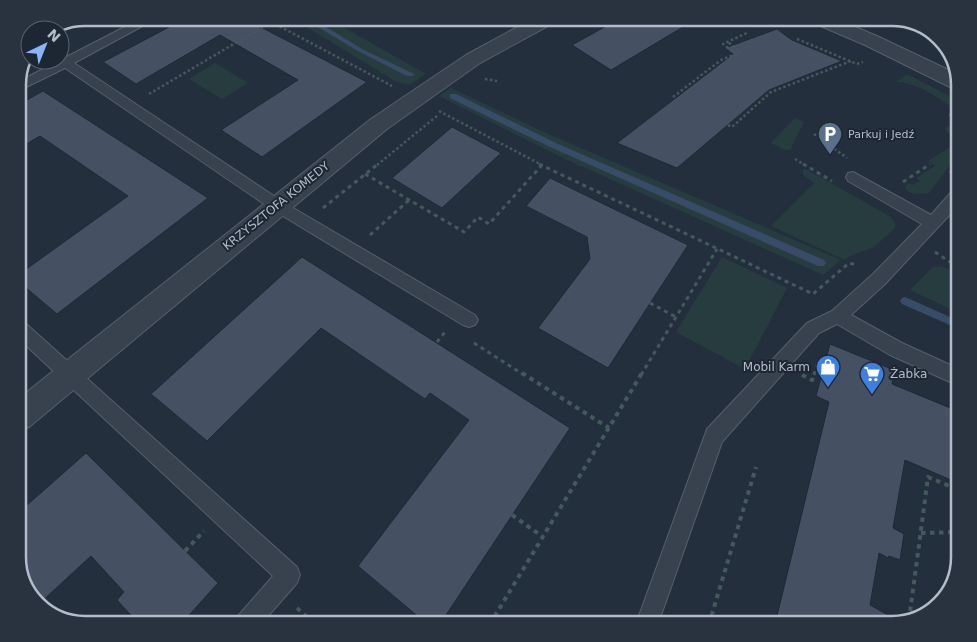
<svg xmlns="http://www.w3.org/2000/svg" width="977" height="642" font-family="'DejaVu Sans',sans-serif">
	<rect width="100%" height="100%" fill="#242f3e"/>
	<g fill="#263c3f">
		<polygon points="292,18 321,18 331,23 336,23 426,74 409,85 395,81"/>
		<polygon points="215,63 248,83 222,99 189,79"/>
		<path d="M907 74 959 101V115C948 101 914 81 896 82Z"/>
		<polygon points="451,88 546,133 841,260 823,275 559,156 439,96"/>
		<polygon points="795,118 804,122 790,150 783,149 771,143"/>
		<polygon points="959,119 959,153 929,193 915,194 907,191 905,186 909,183 913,185 920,181 916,178 935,166 928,161 958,142 944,129"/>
		<polygon points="803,169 806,169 891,217 895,223 895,228 874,247 850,256 845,260 771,226 814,183 803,175"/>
		<polygon points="722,257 787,288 745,369 676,332"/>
		<polygon points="941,266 959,274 959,313 910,290 933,267"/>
	</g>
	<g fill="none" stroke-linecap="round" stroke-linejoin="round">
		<g fill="#394c67" fill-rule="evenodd">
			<polygon points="301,17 310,17 362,49 414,74 413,76 407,76 358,51"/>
			<polygon points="450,94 456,94 556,143 824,260 826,263 824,266 818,266 550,147 450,98"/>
			<polygon points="905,297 959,321 959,329 902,304 900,301 902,298"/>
		</g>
	</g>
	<g fill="#455162" stroke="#1f2835">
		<polygon points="186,18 251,18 247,20 367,82 262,157 221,130 298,80 220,35 136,84 103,62"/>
		<polygon points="621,18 698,18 611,70 572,45"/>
		<polygon points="777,29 792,40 842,61 769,90 677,168 617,143 733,54 725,48"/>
		<polygon points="43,91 208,198 57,314 18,281 18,275 128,196 40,136 18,149 18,105"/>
		<polygon points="452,127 501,153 442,208 392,178"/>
		<polygon points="550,178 688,245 608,368 538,328 590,259 587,237 526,206"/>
		<polygon points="302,257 570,428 440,624 427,624 358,566 469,420 430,393 425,399 321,328 207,441 151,394"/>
		<polygon points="830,344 894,370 892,384 960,412 960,484 905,460 893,528 904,534 900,560 889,556 888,558 879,553 870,605 901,622 892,624 775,624 829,402 816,396"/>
		<polygon points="86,453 218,583 181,624 139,624 117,600 124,592 91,556 39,604 26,590 18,561 18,513"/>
	</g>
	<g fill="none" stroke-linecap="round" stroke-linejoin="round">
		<defs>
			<g id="lane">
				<polygon points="144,17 159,17 74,63 283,202 475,315 478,320 475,325 469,327 463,325 273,210 65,68 18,91 18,82"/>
				<polygon points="853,172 931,215 954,189 959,188 959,204 956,208 885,284 851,315 902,343 959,369 959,386 890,355 837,324 819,333 722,442 658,624 636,624 707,429 807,323 832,311 873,274 922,224 848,181 846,177 848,173"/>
				<polygon points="18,320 24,322 297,567 300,575 297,583 261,624 234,624 238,616 273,576 18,338"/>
			</g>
			<g id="street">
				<polygon points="536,17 560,17 557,21 480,63 387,129 29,427 18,431 18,399 371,119 466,55"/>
				<polygon points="806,17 832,17 879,37 957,74 959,89 952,88 865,45 809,21"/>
			</g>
		</defs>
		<use href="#lane" stroke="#565f6c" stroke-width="2"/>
		<use href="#street" stroke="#565f6c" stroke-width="2"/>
		<g stroke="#44595c" stroke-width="2.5" stroke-dasharray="2.5 2.5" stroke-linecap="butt">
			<polyline points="262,17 392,86"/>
			<polyline points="797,39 857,64 863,62"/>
			<polyline points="736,54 723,44 749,32"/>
			<polyline points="485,79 497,81"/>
			<polyline points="149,94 271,22"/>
			<polyline points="673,97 721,60 741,52 728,42"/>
			<polyline points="439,111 542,165"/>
			<polyline points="949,115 959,117"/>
			<polyline points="728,125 732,127 771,92 851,61"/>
			<polyline points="814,134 847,158"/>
			<polyline points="795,159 805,165"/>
			<polyline points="377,165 437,116"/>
			<polyline points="956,165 959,160"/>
		</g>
		<g stroke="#44595c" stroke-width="3" stroke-dasharray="4 4" stroke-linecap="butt">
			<polyline points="539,164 813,294 849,263 857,265"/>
			<polyline points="803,164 832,181"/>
			<polyline points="950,173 957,164"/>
			<polyline points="365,174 464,232 478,217 489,224 542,165"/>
			<polyline points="903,182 930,164"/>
			<polyline points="323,208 378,164"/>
			<polyline points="370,235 409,200"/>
			<polyline points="935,252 959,268"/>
			<polyline points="650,303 676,317"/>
			<polyline points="437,342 445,332"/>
			<polyline points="474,343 524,375"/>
			<polyline points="641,375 717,249"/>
			<polyline points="814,375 818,361"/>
		</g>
		<g stroke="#44595c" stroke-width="4" stroke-dasharray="4.5 4.5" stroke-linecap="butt">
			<polyline points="522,373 609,428"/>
			<polyline points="802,375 812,380 814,373"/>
			<polyline points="512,515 543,537"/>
			<polyline points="921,533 959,532"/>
			<polyline points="185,551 204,531"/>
			<polyline points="297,608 315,624"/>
			<polyline points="909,620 928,477 959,490"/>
			<polyline points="490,624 642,373"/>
			<polyline points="709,624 756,467"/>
		</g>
		<use href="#lane" fill="#38414e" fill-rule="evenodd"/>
		<use href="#street" fill="#38414e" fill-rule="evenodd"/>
	</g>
	<defs>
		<symbol id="parking-pin" viewBox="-11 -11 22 30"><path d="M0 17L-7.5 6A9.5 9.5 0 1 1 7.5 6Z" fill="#5c6f8a" stroke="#1d2633"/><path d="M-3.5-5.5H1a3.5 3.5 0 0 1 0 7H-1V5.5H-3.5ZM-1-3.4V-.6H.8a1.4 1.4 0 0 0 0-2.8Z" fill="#fff"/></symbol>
		<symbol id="shop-pin" viewBox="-11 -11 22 30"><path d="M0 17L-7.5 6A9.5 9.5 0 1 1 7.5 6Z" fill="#3f7fe0" stroke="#1d2633"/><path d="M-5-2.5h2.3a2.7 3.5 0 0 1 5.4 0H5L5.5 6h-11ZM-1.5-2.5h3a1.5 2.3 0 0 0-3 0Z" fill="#fff"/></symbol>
		<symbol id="supermarket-pin" viewBox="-11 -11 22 30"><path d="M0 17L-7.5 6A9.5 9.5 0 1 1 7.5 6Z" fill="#3f7fe0" stroke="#1d2633"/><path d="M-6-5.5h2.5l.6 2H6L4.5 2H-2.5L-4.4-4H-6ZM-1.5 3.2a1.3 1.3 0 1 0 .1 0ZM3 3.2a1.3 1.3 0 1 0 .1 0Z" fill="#fff"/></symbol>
	</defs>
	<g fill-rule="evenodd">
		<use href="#parking-pin" x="816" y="120" width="28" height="38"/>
		<use href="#shop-pin" x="814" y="353" width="28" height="38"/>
		<use href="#supermarket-pin" x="858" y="360" width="28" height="38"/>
	</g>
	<g text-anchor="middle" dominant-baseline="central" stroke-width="4" stroke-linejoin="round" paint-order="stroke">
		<g font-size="11" fill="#b4bcc9" stroke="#1d2633" text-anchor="start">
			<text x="848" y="134">Parkuj i Jedź</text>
		</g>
		<g font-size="12" fill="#b4bcc9" stroke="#1d2633">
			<text transform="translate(276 206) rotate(-39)">KRZYSZTOFA KOMEDY</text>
		</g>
		<g font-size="12" fill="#b4bcc9" stroke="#1d2633" text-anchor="end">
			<text x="810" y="367">Mobil Karm</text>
			<text x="890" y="374" text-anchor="start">Żabka</text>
		</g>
	</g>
	<path d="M0 0H977V642H0ZM85 26H892A59 59 0 0 1 951 85V557A59 59 0 0 1 892 616H85A59 59 0 0 1 26 557V85A59 59 0 0 1 85 26Z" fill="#29323f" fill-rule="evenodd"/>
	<path fill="none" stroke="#b4bcc9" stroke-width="2.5" d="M85 26H892A59 59 0 0 1 951 85V557A59 59 0 0 1 892 616H85A59 59 0 0 1 26 557V85A59 59 0 0 1 85 26Z"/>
	<g transform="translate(45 45) rotate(43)"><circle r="24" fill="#1d2633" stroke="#59626f"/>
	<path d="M0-4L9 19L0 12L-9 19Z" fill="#8ab4f8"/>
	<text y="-8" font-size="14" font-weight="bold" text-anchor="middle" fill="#b4bcc9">N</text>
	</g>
</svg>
